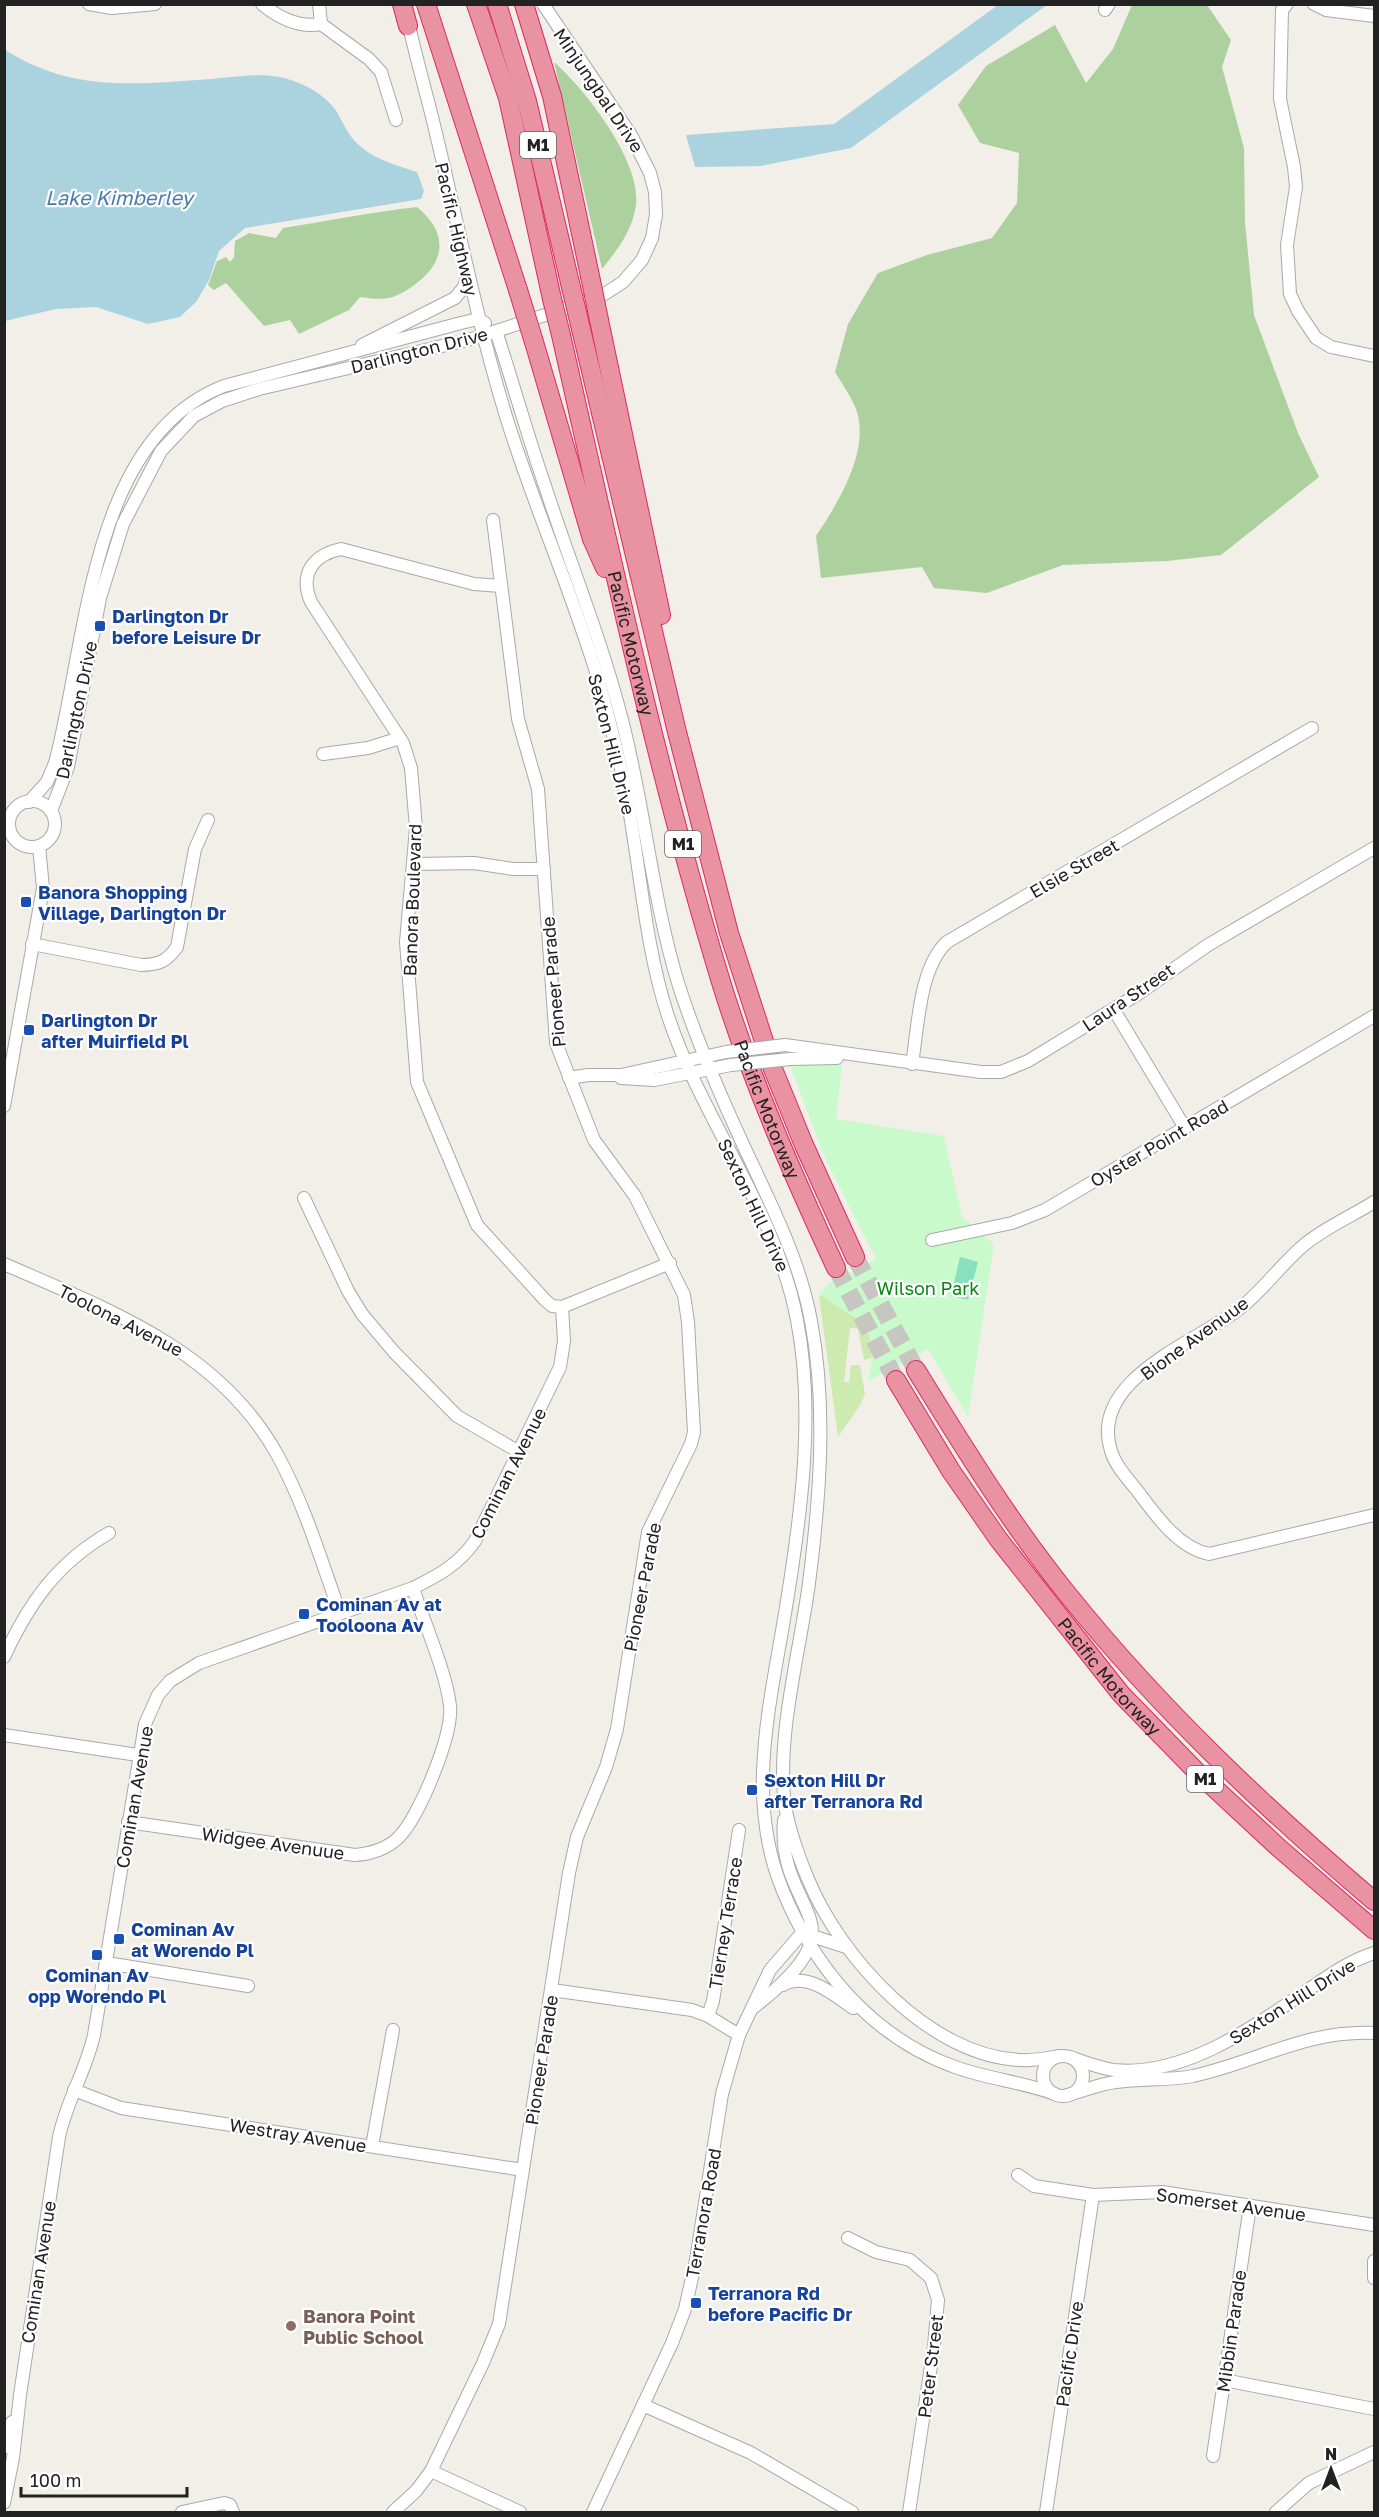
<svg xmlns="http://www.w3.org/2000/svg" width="1379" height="2517" font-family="'Golos Text',sans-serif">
	<rect width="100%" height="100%" fill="#f2efe9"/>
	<path fill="#cdebb0" d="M819 1296H823C850 1317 873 1316 872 1358L864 1360 858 1329 850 1328 844 1382H849L851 1365H860L865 1394 859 1407 838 1437Z"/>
	<g fill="#add19e">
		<path d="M1132 5H1207L1231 40 1222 67 1244 148 1245 222 1254 315 1298 433 1319 477 1221 555 1167 561 1063 565 987 593 934 588 922 567 821 578 816 536C838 503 871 450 856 409 851 396 842 384 835 372L848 324 878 273 927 255 992 238 1017 203 1019 153 980 143 958 105 986 66 1055 25 1086 83 1113 49Z"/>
		<path d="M554 62C585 89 641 161 636 204 633 230 618 249 602 269Z"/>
		<path d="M417 207C449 233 446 263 413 286 406 291 396 297 388 298 379 300 369 298 360 297L349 310 299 334 290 320 264 326 226 283 214 290 208 285 217 261 226 257 230 262 234 257 235 241 249 233 276 238 283 228C328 221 372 212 417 207Z"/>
	</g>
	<path fill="#c8facc" d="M842 1064 836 1119 944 1136 962 1217 994 1244 968 1417 928 1349 868 1381C881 1319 864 1328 823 1296H819L827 1285 876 1259 825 1158 790 1065Z"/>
	<polygon fill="#88e0be" points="960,1257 978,1262 968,1300 951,1296"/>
	<g fill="#aad3df">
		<polygon points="998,5 1047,5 851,148 761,166 695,167 686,135 834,124"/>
		<path d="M5 50C74 93 134 84 212 79 234 77 258 73 280 77 302 82 324 93 337 112 342 121 347 132 353 139 369 158 395 165 417 172L424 191 421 199 245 228 219 251 209 280 196 302 180 317 148 324 96 307 56 309 5 321Z"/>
	</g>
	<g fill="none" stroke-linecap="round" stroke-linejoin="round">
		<g stroke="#c8c6c1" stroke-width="18" stroke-dasharray="18 9" stroke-linecap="butt">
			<polyline points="855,1257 916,1370"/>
			<polyline points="836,1268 896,1380"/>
		</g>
		<defs>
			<g id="minor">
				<polyline points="89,4 112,8 155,4"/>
				<path d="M262 4C279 18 299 28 321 24L319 4"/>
				<polyline points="1287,4 1282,10 1280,99 1294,167 1296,187 1287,245 1290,294 1298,311 1316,338 1331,347 1374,356"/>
				<polyline points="1314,4 1326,10 1374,16"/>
				<polyline points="1105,10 1109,4"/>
				<path d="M408 21C415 54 425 88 433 121 457 219 476 317 505 413 533 505 573 593 600 685 611 726 622 767 629 809 641 877 646 947 667 1013 701 1119 776 1209 797 1320 815 1412 801 1516 786 1607 771 1702 744 1798 783 1891 815 1969 873 2038 955 2067 988 2079 1023 2082 1055 2094"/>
				<polyline points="321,24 369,59 381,72 396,120"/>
				<path d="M496 331C513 383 528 437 546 489 571 566 602 641 622 720 645 808 652 899 679 986 696 1039 718 1090 741 1140 768 1199 799 1256 811 1321 827 1406 820 1497 809 1583 800 1651 776 1737 785 1805 789 1830 798 1855 808 1879 840 1957 930 2057 1021 2060 1034 2061 1047 2058 1060 2056"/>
				<polyline points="362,345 455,298 464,287 467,277"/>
				<path d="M501 586 474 584 341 549C313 555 299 574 311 602L403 743 411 768 416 828 406 942 417 1082 477 1225 545 1300 552 1306 562 1307"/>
				<polyline points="323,754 368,748 400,738"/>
				<circle cx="32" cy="824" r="23"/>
				<path d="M29 802 47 782 55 763C87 645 89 438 224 386L461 323 478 319 485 323"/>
				<polyline points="51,811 68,767 100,598 123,524 161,451 194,416 222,401 259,389 472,339 600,297 623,282 642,260 652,238 656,215 655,192 650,173 631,135 543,4"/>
				<polyline points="414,864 474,863 513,869 544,869"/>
				<path d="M32 944 141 965C159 965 167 961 177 947L195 849 208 820"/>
				<polyline points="1114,1010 1185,1128"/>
				<polyline points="785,1045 981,1072 1001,1072 1028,1061 1138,994 1208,945 1374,848"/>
				<polyline points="790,1059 837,1058"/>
				<path d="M912 1064C918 1028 919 968 947 942L1312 728"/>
				<polyline points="569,1078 588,1075 621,1075 726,1052"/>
				<polyline points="621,1078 654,1080 731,1065"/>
				<polyline points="4,1106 43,888 39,846"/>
				<polyline points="304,1198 348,1291 362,1314 394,1352 457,1416 519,1452"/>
				<path d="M1374 1202C1352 1216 1324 1228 1304 1245 1281 1264 1263 1291 1239 1309 1197 1342 1088 1379 1111 1451 1116 1467 1129 1480 1139 1493 1157 1517 1179 1548 1209 1554L1374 1515"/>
				<polyline points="932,1240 1012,1223 1045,1210 1374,1016"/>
				<path d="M4 1264C109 1310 220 1350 278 1456 305 1506 321 1560 340 1613"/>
				<polyline points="562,1307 670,1263"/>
				<path d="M4 1657C29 1603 57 1563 109 1533"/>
				<polyline points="4,1735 138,1755"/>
				<path d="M128 1822 355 1855C371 1854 389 1848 400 1836 420 1814 453 1735 450 1706 446 1671 424 1623 413 1588"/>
				<polyline points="806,1934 846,1947"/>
				<polyline points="107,1963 248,1986"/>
				<path d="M783 1985C807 1971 834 1995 853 2008"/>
				<polyline points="552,1990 692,2010 708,2016 739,2035"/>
				<path d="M754 2007C869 1918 776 1917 784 1820"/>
				<polyline points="708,2016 713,2001 739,1830"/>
				<circle cx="1063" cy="2076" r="20"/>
				<path d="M1070 2057C1084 2062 1099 2068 1114 2070 1180 2077 1248 2031 1299 1996 1323 1980 1346 1962 1374 1953"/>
				<polyline points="74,2090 121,2108 523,2170"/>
				<path d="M1067 2095C1084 2091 1099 2084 1116 2082 1142 2078 1167 2081 1193 2076 1258 2062 1304 2030 1374 2033"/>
				<polyline points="372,2146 393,2030"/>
				<polyline points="1018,2175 1034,2186 1093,2195 1162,2192 1374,2225"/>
				<polyline points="848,2238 876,2252 910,2260 931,2278 938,2300 934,2346 909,2512"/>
				<polyline points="1374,2261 1374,2278"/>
				<polyline points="1224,2380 1374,2409"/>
				<polyline points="643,2405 751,2453 852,2512"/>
				<polyline points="4,2448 12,2422"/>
				<polyline points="1213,2456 1250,2206"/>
				<polyline points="431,2471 520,2512"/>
				<path d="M4 2503 13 2458 20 2395 59 2137C66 2102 86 2071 94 2035L145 1724 158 1695 170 1681 199 1663 413 1588C439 1575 458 1565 475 1541L560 1367 564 1341 562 1307"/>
				<polyline points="182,2512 224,2503 230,2505 233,2512"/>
				<polyline points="393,2512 416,2491 431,2471 483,2363 499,2324 569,1873 577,1837 606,1767 617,1729 648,1532 691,1444 694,1432 688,1322 684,1295 635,1196 594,1140 556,1043 538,789 518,719 493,520"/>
				<polyline points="593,2512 672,2343 685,2309 696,2260 722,2094 739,2035 770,1970 802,1933"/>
				<polyline points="1046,2512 1093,2195"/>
				<polyline points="1276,2512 1309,2483 1374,2452"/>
			</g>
			<g id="highway">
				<polyline points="402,4 408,26"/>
				<polyline points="426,4 518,290"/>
				<polyline points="476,4 508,98 552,299"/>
				<polyline points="497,4 527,101 571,287"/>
				<polyline points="524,4 552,96 590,276"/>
				<polyline points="599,320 661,615"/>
				<polyline points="581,329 677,732 729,933 773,1069 804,1145 855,1257"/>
				<path id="s1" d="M561 335C610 551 656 769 721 982 751 1080 793 1175 836 1268"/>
				<polyline points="534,342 592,539 605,568"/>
				<path d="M916 1370C964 1448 1012 1526 1069 1596 1160 1709 1264 1807 1374 1901"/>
				<path id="s2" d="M896 1380 951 1471 999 1540 1121 1694 1195 1770 1279 1848 1374 1930"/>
			</g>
		</defs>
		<use href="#minor" stroke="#a9a9a9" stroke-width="14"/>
		<use href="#highway" stroke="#dc2a67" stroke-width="20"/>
		<use href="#minor" stroke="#fff" stroke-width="12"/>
		<use href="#highway" stroke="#e892a2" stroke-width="18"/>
		<defs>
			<g id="minor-bridge">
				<polyline points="726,1052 785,1045"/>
				<polyline points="731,1065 790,1059"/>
			</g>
			<g id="highway-bridge">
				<polyline points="590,276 599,320"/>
				<polyline points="571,287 581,329"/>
				<polyline points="518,290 534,342"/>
				<polyline points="552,299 561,335"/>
			</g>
		</defs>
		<use href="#minor-bridge" stroke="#a9a9a9" stroke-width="14" stroke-linecap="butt"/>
		<use href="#highway-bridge" stroke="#dc2a67" stroke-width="20" stroke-linecap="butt"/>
		<use href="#minor-bridge" stroke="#fff" stroke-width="12"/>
		<use href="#highway-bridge" stroke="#e892a2" stroke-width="18"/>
	</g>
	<g fill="#1a4fb4" stroke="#fff" stroke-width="2">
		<rect x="94" y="620" width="12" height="12" rx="3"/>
		<rect x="20" y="896" width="12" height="12" rx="3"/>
		<rect x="23" y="1024" width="12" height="12" rx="3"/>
		<rect x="298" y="1608" width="12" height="12" rx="3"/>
		<rect x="746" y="1784" width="12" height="12" rx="3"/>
		<rect x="113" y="1933" width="12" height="12" rx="3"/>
		<rect x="91" y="1949" width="12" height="12" rx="3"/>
		<rect x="690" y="2297" width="12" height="12" rx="3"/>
	</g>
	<circle fill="#8d6e63" stroke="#fff" stroke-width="2" cx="291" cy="2326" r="6"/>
	<g text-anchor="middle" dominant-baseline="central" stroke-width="4.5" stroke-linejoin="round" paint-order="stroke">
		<g fill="#fff" stroke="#646464" stroke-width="1.5">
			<rect x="520" y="132" width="36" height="26" rx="4.5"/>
			<rect x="665" y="831" width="36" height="26" rx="4.5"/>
			<rect x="1187" y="1766" width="36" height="26" rx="4.5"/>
		</g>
		<g font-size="16" font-weight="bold" fill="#222">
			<text x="538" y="145">M1</text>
			<text x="683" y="844">M1</text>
			<text x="1205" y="1779">M1</text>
		</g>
		<g font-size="18" fill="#222" stroke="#fff">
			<text transform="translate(599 90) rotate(56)">Minjungbal Drive</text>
			<text transform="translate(457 229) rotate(77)">Pacific Highway</text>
			<text transform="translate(419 350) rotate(-14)">Darlington Drive</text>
			<text stroke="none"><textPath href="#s1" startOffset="316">Pacific Motorway</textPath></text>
			<text transform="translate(76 710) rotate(-78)">Darlington Drive</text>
			<text transform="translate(612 744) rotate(76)">Sexton Hill Drive</text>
			<text transform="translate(1074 868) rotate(-30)">Elsie Street</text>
			<text transform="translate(412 900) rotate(-88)">Banora Boulevard</text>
			<text transform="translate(553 982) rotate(-95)">Pioneer Parade</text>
			<text transform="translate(1128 997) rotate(-34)">Laura Street</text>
			<text stroke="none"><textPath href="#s1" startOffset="802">Pacific Motorway</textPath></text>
			<text transform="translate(1159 1143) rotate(-30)">Oyster Point Road</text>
			<text transform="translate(754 1205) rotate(65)">Sexton Hill Drive</text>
			<text transform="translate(121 1320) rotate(27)">Toolona Avenue</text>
			<text transform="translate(1194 1338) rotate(-36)">Bione Avenuue</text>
			<text transform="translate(508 1473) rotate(-63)">Cominan Avenue</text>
			<text transform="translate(642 1587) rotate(-79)">Pioneer Parade</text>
			<text stroke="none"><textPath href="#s2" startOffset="366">Pacific Motorway</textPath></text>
			<text transform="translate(134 1797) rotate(-80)">Cominan Avenue</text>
			<text transform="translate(273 1843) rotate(8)">Widgee Avenuue</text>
			<text transform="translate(725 1923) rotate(-81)">Tierney Terrace</text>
			<text transform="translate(1292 2001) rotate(-32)">Sexton Hill Drive</text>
			<text transform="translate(541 2060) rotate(-81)">Pioneer Parade</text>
			<text transform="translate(298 2135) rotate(9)">Westray Avenue</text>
			<text transform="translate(1231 2204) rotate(8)">Somerset Avenue</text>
			<text transform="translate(703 2213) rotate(-80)">Terranora Road</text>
			<text transform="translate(38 2272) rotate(-81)">Cominan Avenue</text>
			<text transform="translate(1231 2331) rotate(-82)">Mibbin Parade</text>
			<text transform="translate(1069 2354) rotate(-82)">Pacific Drive</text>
			<text transform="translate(930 2366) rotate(-83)">Peter Street</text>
		</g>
		<g font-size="18" font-weight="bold" fill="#164399" stroke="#fff" text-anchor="start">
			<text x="112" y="616">Darlington Dr<tspan x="112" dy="21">before Leisure Dr</tspan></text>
			<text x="38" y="892">Banora Shopping<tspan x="38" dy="21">Village, Darlington Dr</tspan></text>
			<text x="41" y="1020">Darlington Dr<tspan x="41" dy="21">after Muirfield Pl</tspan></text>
			<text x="316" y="1604">Cominan Av at<tspan x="316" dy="21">Tooloona Av</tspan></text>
			<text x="764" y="1780">Sexton Hill Dr<tspan x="764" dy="21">after Terranora Rd</tspan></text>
			<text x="131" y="1929">Cominan Av<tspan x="131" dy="21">at Worendo Pl</tspan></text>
			<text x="97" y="1975" text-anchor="middle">Cominan Av<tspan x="97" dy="21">opp Worendo Pl</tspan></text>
			<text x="708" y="2293">Terranora Rd<tspan x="708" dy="21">before Pacific Dr</tspan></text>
		</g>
		<g font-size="18" fill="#0c8416" stroke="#fff">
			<text x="928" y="1288">Wilson Park</text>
		</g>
		<g font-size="18" font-weight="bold" fill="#785e54" stroke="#fff" text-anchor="start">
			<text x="303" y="2316">Banora Point<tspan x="303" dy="21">Public School</tspan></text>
		</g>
		<g font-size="20" font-style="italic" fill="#4a7aab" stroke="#fff">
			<text x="119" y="197">Lake Kimberley</text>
		</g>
	</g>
	<rect width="1379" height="2517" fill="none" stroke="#222222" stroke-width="12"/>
	<g transform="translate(1331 2469)" stroke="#ffffff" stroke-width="4.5" paint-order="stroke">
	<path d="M0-4.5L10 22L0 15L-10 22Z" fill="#222222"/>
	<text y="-9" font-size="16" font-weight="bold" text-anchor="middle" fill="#222222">N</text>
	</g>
	<path d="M21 2487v9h166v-9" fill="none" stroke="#222222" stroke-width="3"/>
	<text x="30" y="2487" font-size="18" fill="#222222" stroke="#ffffff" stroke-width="4.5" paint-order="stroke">100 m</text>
</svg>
